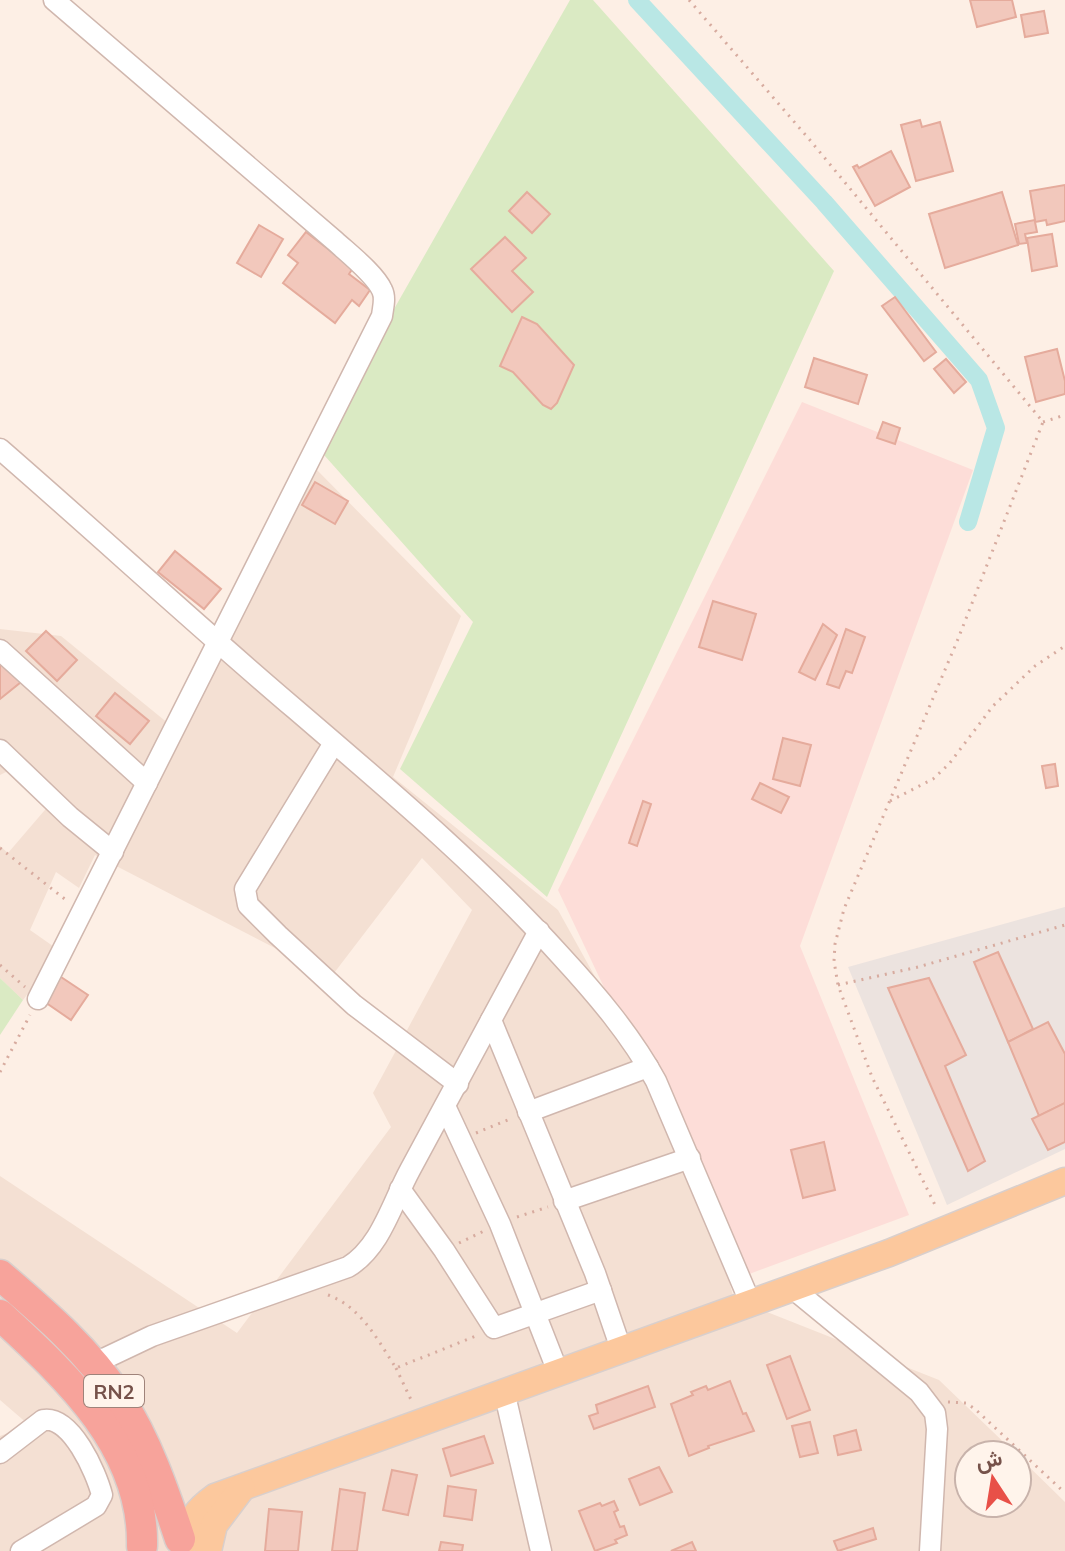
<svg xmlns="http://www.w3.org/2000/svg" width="1065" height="1551" font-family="Mulish,Vazirmatn,sans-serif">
	<rect width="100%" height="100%" fill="#fdefe5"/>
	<polygon fill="#f4e0d3" points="315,468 461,616 393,777 558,910 695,1157 734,1299 939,1380 1017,1455 969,1455 969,1503 1017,1503 1017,1455 1065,1502 1065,1551 0,1551 0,1436 29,1425 0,1400 0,1176 237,1333 391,1127 373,1093 472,910 422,858 331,977 95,855 79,888 56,872 30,930 60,951 23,1000 0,978 0,846 8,853 50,804 20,765 0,775 0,629 61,636 169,724"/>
	<polygon fill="#fdddd8" points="802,402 973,470 800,946 909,1215 741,1277 558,890"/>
	<polygon fill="#ece3df" points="1065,907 1065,1149 947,1205 848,967"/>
	<g fill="#daeac3">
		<polygon points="570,0 593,0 834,271 547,897 400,769 473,622 316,446"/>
		<polygon points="0,978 23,1000 0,1035"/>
	</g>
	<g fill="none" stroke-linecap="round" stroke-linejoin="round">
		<polyline stroke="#b9e7e5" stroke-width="18" points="637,0 824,202 979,380 996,428 968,522"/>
	</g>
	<g fill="#f2c8bc" stroke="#e5ab9c" stroke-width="2">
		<polygon points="970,0 1012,0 1016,17 977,27"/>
		<polygon points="1044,11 1048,33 1025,37 1021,15"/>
		<polygon points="920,120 922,127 940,122 953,171 916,181 901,125"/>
		<polygon points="891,151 910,187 875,206 853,167 857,165 859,168"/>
		<polygon points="1065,185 1065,221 1047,225 1046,220 1035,222 1037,232 1025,234 1027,243 1019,244 1015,224 1035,220 1030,191"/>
		<polygon points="527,192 550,214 532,233 509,211"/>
		<polygon points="1002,192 1018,245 945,268 929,214"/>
		<polygon points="259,225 283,239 261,277 237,263"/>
		<polygon points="306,232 353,268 349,274 370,290 359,306 352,300 335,323 283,283 298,263 288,255"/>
		<polygon points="1052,234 1057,266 1032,271 1027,238"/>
		<polygon points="505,237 526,258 512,271 533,292 512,312 471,269"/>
		<polygon points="895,297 936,352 924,361 882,306"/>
		<polygon points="522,317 537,324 574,365 557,403 551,409 543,405 513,372 500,366"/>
		<polygon points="1057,349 1065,381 1065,394 1036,402 1025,357"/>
		<polygon points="814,358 867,375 858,404 805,387"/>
		<polygon points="946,359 966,382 954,393 934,369"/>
		<polygon points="883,422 900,428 895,444 877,438"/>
		<polygon points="315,482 348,501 335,524 302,505"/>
		<polygon points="175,551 221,589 204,609 158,572"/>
		<polygon points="713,601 756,614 742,660 699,647"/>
		<polygon points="823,624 837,635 815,680 799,672"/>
		<polygon points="846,629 865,637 852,673 846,671 839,688 827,684"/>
		<polygon points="46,631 77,660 57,681 26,651"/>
		<polygon points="0,655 21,682 0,699"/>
		<polygon points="115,693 149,721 130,744 96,716"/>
		<polygon points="783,738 811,745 800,786 773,779"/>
		<polygon points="1055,764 1058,786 1046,788 1042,766"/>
		<polygon points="760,783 789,797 781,813 752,799"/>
		<polygon points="643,801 651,804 637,846 629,843"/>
		<polygon points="998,952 1033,1029 1008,1042 974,962"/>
		<polygon points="58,975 88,995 71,1020 42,1000"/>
		<polygon points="929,978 966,1055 945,1066 985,1161 968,1171 888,988"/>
		<polygon points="1048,1022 1065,1054 1065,1103 1039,1116 1008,1042"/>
		<polygon points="1065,1103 1065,1142 1048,1150 1032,1119"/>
		<polygon points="824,1142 835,1190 803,1198 791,1150"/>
		<polygon points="790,1356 810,1410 787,1419 767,1365"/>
		<polygon points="730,1381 743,1414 746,1413 754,1431 708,1446 709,1448 689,1456 671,1404 693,1395 691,1392 706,1386 708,1390"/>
		<polygon points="648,1386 655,1407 594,1429 589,1416 598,1413 596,1405"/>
		<polygon points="810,1422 818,1453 800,1457 792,1426"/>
		<polygon points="856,1430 861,1450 838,1455 834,1436"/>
		<polygon points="484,1436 493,1463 451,1476 443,1449"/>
		<polygon points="659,1467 672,1492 640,1505 629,1479"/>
		<polygon points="392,1470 417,1475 408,1515 383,1510"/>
		<polygon points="448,1486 476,1490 472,1520 444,1516"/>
		<polygon points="340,1489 365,1493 357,1551 332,1551"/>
		<polygon points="614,1501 618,1510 614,1512 620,1527 624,1526 627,1535 615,1540 617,1543 595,1551 579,1511 600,1503 602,1506"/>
		<polygon points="269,1509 302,1512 298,1551 265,1551"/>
		<polygon points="873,1528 876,1539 838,1551 834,1541"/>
		<polygon points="441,1542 463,1545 462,1551 439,1551"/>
		<polygon points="692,1542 696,1551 671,1551"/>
	</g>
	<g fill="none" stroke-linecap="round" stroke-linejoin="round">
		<defs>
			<g id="minor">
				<path d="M0 449C99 535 195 624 295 709 387 788 480 866 561 956 596 994 631 1035 656 1081L750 1302"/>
				<polyline points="0,650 147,783"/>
				<polyline points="334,743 245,889 248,905 278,935 354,1005 458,1084"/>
				<polyline points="0,750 70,817 113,852"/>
				<path d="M38 999 382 316C383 307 386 298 382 290 375 274 348 253 335 241L54 0"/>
				<polyline points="491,1020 595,1273 621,1349"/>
				<polyline points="445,1106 500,1224 558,1372"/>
				<polyline points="528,1112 648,1067"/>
				<polyline points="400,1189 444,1250 494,1328 601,1290"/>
				<polyline points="564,1201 690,1158"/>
				<polyline points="791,1287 919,1392 935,1413 937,1429 930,1551"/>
				<path d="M93 1364 152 1336 348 1267C381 1247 392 1203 410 1170 453 1091 496 1011 539 931"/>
				<polyline points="504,1391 541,1551"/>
				<path d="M0 1453 43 1420C71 1415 96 1472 102 1495L96 1506 21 1551"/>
			</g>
			<g id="major">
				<path d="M186 1541C190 1519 197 1510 215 1497L889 1253 1065 1181"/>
				<polyline points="208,1551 214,1525 242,1488"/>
			</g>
			<g id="highway">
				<path d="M0 1275C43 1312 88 1350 119 1398 147 1441 164 1491 180 1539"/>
				<path d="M0 1315C67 1377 144 1447 142 1546"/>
			</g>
		</defs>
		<use href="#minor" stroke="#d0b7ae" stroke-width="23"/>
		<use href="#major" stroke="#d9cfcc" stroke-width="29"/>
		<use href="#highway" stroke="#d9cfcc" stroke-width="33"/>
		<g stroke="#d7ab9f" stroke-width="3" stroke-dasharray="2 6" stroke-linecap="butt">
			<polyline points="689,0 809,139 1043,422 958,639 844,909 835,944 834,961 838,985 872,1077 937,1209"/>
			<polyline points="1043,422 1065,415"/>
			<polyline points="890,801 933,779 949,764 993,706 1035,666 1065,646"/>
			<polyline points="0,848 66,900"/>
			<polyline points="0,965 25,987"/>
			<polyline points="838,985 918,967 1065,925"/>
			<polyline points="0,1072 30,1015"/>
			<polyline points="476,1133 510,1119"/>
			<polyline points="517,1217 548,1207"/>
			<polyline points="459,1243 484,1231"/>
			<path d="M328 1295C361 1307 377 1339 396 1368L476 1336"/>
			<polyline points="396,1368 413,1404"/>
			<polyline points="948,1402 966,1403 975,1409 1065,1493"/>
		</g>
		<use href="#minor" stroke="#fff" stroke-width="20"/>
		<use href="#major" stroke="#fcc89d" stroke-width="26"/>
		<use href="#highway" stroke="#f7a39b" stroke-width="30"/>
	</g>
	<g text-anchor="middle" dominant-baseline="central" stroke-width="6" stroke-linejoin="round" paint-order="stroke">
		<rect fill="#fff4eb" stroke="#9f837a" stroke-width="2" x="84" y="1375" width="60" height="32" rx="6"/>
		<g font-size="20" font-weight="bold" fill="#76524a">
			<text x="114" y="1391">RN2</text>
		</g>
	</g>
	<g transform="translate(993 1479) rotate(348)"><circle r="38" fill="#fff4eb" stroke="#c8b3ab" stroke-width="2"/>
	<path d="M0-6L14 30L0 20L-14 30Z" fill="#e85048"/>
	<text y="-12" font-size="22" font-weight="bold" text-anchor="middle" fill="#76524a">ش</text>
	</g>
</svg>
